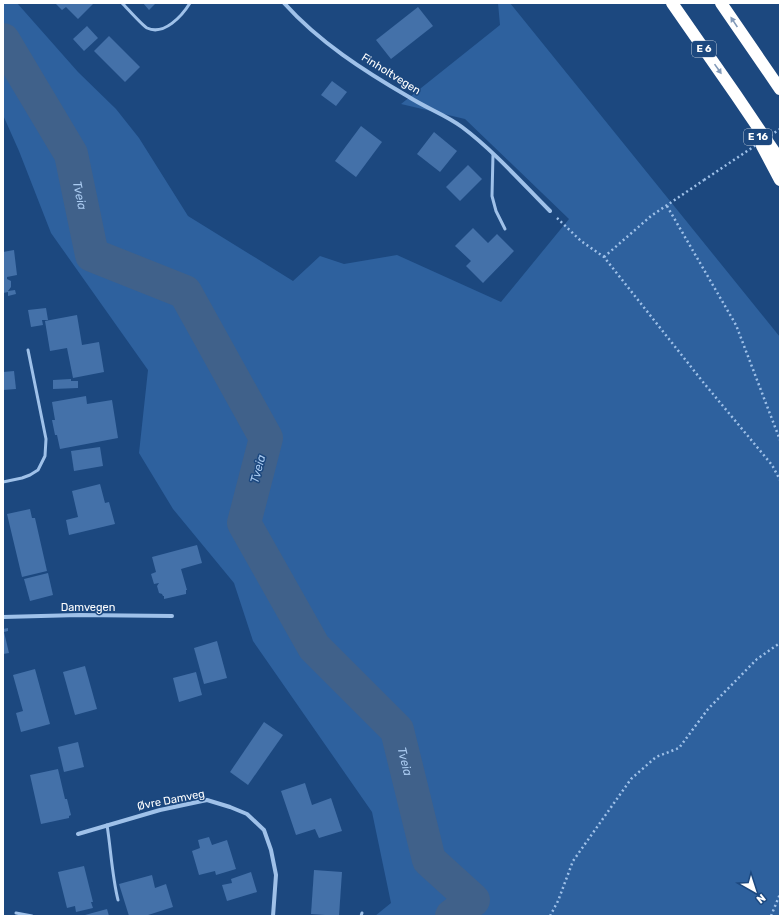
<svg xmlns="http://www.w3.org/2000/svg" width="783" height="919" font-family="Rubik,sans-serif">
	<rect width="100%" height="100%" fill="#1c487f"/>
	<polygon fill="#2e619e" points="3,3 17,3 78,72 116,109 139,138 188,216 293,281 320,256 344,264 397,255 501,302 569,219 465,119 401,104 500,25 498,3 510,3 780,337 780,916 375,916 391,903 372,812 253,641 234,583 173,509 139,453 148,370 51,233 19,151 3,115"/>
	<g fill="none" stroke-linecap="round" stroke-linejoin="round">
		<path stroke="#40618a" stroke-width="34" id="s1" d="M3 40 71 154 92 255 185 292 266 438 244 523 314 647 397 730 429 860 473 900 452 916"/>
	</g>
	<g fill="#4471a9">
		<polygon points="55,3 94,3 78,19 66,7 62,10"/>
		<polygon points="143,3 156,3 149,10"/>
		<polygon points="418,7 433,26 391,59 376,40"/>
		<polygon points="87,26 98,38 84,51 73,39"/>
		<polygon points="109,36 140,67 125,82 94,51"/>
		<polygon points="332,81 347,92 336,106 321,95"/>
		<polygon points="361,126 382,142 356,177 335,161"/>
		<polygon points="434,132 457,151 440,172 417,154"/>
		<polygon points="468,165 482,179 460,201 446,187"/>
		<polygon points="473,228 488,243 497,234 514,251 483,283 466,266 471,261 455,246"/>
		<polygon points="14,250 17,275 7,277 7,279 11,281 11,287 8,291 15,290 16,294 8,296 8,292 3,293 3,252"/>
		<polygon points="46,308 48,320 42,320 43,325 31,327 28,310"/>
		<polygon points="77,315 82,345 99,342 104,372 73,378 67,348 50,351 45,321"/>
		<polygon points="14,371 16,389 3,390 3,372"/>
		<polygon points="71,379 71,381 78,381 78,388 53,389 53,380"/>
		<polygon points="86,396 87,404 112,400 118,438 60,449 57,435 55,435 52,420 55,420 52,402"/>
		<polygon points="100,447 103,466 74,471 71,451"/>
		<polygon points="100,484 105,503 109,502 115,524 69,535 66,520 78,517 72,491"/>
		<polygon points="30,509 32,518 35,518 47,571 22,577 7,514"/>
		<polygon points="197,545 202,563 181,569 187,590 186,590 186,594 164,599 164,596 163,596 162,594 159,593 157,586 159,583 154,584 151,574 156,572 152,557"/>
		<polygon points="48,573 53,595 30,601 24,579"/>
		<polygon points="8,628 8,631 4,632 9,653 3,654 3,629"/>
		<polygon points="217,641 227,678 204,684 194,648"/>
		<polygon points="85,666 97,709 75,715 63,672"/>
		<polygon points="35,669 50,724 21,732 16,713 23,711 13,675"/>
		<polygon points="196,672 202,695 179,702 173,678"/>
		<polygon points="264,722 283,735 248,785 230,772"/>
		<polygon points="78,742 84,767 64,772 58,747"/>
		<polygon points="58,769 65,799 67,799 71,815 69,816 69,818 41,824 30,775"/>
		<polygon points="305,783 312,805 331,798 342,831 319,838 315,829 296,835 281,791"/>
		<polygon points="209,837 212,845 227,840 236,869 216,875 215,871 199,875 192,851 200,848 198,840"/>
		<polygon points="84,866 93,902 91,902 93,908 76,912 75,906 67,908 58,872"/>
		<polygon points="314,870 342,872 339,916 311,914"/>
		<polygon points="251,872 257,892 227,901 222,885 232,883 231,879"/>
		<polygon points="152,875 155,888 166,884 173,907 145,916 129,916 119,884"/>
		<polygon points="107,909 109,916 86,916 85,915"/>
	</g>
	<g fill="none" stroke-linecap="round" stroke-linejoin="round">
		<g stroke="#9fc1e9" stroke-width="2.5" stroke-dasharray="2 3" stroke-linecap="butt">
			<polyline points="667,206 736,325 780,440"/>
			<polyline points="557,218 581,241 604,257 703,382 772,465 780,480"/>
			<polyline points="604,257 651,216 704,180"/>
			<polyline points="550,916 558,901 573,861 631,779 656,757 679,748 708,709 757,659 780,643"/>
			<polyline points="771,916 780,894"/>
		</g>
		<g stroke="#9fc1e9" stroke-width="3">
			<path d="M122 3C127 8 142 25 147 28 164 36 182 16 190 3"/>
			<polyline points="493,154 492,196 496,211 505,229"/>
			<polyline points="3,482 22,478 30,475 38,470 45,456 46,439 28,350"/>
			<path d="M107 825C111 850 112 876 118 900"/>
			<polyline points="16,913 32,916"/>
			<polyline points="361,916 362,913"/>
		</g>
		<g stroke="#9fc1e9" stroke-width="4">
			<path d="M284 3C319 42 364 71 409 97 426 108 446 115 462 127 494 151 522 183 550 211"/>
			<polyline points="3,617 79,615 172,616"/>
			<polyline points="78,834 160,810 207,800 230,807 247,814 264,830 271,850 276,875 273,916"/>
		</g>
		<g stroke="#fff" stroke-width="12">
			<polyline points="672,3 736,95 780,160"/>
			<polyline points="721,3 780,89"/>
			<polyline points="762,146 780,180"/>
		</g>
		<polyline stroke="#9fc1e9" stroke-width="2.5" stroke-dasharray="2 3" stroke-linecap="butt" points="704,180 780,129"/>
	</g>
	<defs><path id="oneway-solid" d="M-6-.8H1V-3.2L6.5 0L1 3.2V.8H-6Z"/></defs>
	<g fill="#829ab9">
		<use href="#oneway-solid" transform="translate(734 22) rotate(-124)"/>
		<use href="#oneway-solid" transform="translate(718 69) rotate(55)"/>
	</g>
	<g text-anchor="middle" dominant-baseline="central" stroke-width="3" stroke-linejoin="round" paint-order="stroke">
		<g fill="#1c487f" stroke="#bbc8d9" stroke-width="1">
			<rect x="692" y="41" width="24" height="16" rx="3"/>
			<rect x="744" y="129" width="28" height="16" rx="3"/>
		</g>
		<g font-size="10" font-weight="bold" fill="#fff">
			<text x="704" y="49">E 6</text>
			<text x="758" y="137">E 16</text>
		</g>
		<g font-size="11" fill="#fff" stroke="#1c487f">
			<text transform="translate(391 74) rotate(32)">Finholtvegen</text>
			<text x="88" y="607">Damvegen</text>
			<text transform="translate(171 800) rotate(-11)">Øvre Damveg</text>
		</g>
		<g font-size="12" font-style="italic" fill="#aacbf1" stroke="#1c487f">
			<text stroke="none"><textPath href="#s1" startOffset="175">Tveia</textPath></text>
			<text transform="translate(258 469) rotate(-75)">Tveia</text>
			<text stroke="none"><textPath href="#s1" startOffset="883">Tveia</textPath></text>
		</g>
	</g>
	<rect width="783" height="919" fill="none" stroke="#ffffff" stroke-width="8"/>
	<g transform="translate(755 891) rotate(141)" stroke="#1c487f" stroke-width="3" paint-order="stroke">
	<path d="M0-3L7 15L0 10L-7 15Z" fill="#ffffff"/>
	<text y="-6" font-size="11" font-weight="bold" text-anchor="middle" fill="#ffffff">N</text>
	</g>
</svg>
